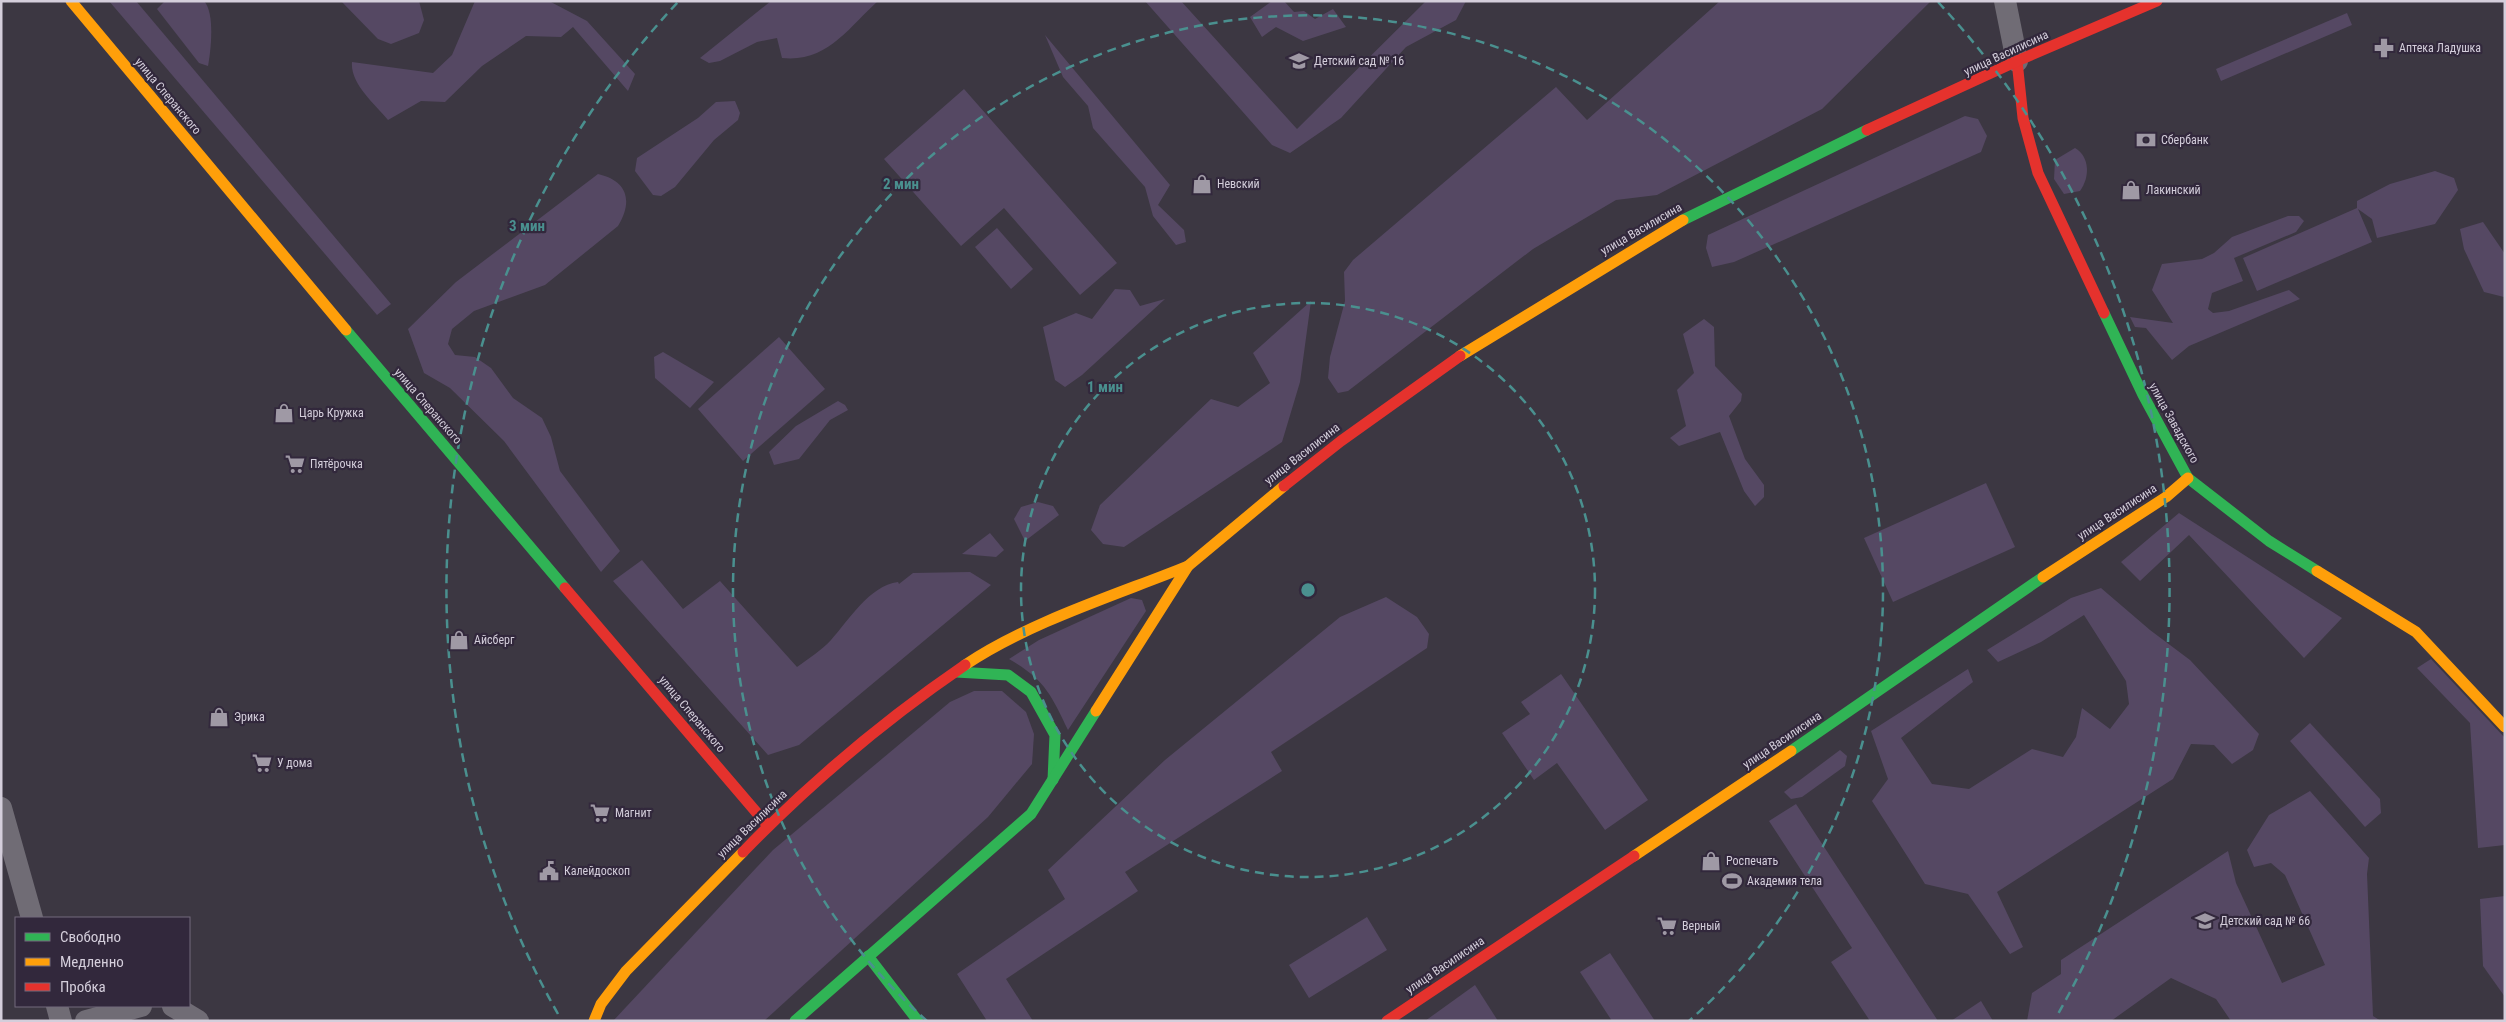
<svg xmlns="http://www.w3.org/2000/svg" width="2506" height="1022" font-family="'Roboto Condensed',sans-serif">
	<rect width="100%" height="100%" fill="#3c3742"/>
	<g fill="#554863">
		<polygon points="109,1 136,1 391,304 377,315"/>
		<path d="M165 1H204C215 13 211 50 208 66L199 63 157 9Z"/>
		<polygon points="341,1 419,1 424,20 419,33 391,44 378,39"/>
		<path d="M475 1H549L587 21 635 74 628 91 573 27 561 37 526 36 482 66 445 102 421 101 388 120C375 104 350 84 352 62L433 73 452 55Z"/>
		<path d="M771 1H878C849 27 827 63 782 58L777 38 757 42 720 61 709 63 700 58Z"/>
		<polygon points="1145,1 1181,1 1297,129 1426,1 1466,1 1456,20 1406,47 1341,118 1290,153 1272,145"/>
		<polygon points="1272,1 1284,1 1294,12 1304,11 1315,19 1333,9 1346,27 1303,41 1276,27 1262,37 1250,17"/>
		<polygon points="1720,1 1931,1 1822,109 1657,195 1616,200 1533,249 1348,391 1338,393 1328,378 1330,357 1345,301 1344,272 1353,260 1556,87 1587,120"/>
		<polygon points="2347,13 2352,25 2221,81 2216,69"/>
		<polygon points="1045,35 1170,185 1158,205 1184,230 1186,242 1176,245 1153,216 1145,187 1093,128 1088,106 1063,77"/>
		<polygon points="964,89 1117,263 1080,295 1004,208 961,246 884,159"/>
		<polygon points="735,101 740,113 738,120 714,140 675,187 661,196 653,195 635,171 637,158 698,118 716,102"/>
		<polygon points="1965,116 1978,119 1987,136 1981,152 1734,262 1712,267 1706,248 1708,235"/>
		<path d="M2075 148C2090 157 2090 177 2080 191L2064 194 2054 179 2055 160Z"/>
		<polygon points="2435,171 2454,178 2458,190 2435,224 2377,238 2372,219 2358,209 2372,242 2257,291 2243,258 2357,208 2357,201 2390,184"/>
		<path d="M598 174C628 181 633 201 618 226L545 285 474 311 452 329 448 344 455 355 475 357 491 368 513 398 542 418 551 437 560 471 620 551 601 572 504 441 450 388 424 373 408 329 456 282Z"/>
		<polygon points="2288,216 2299,216 2304,221 2296,232 2234,258 2243,281 2212,293 2208,309 2213,313 2229,311 2289,290 2300,299 2189,346 2172,360 2146,328 2135,327 2130,317 2173,323 2152,290 2162,264 2202,259 2214,253 2232,237"/>
		<polygon points="2483,222 2505,254 2504,297 2484,292 2464,249 2460,229"/>
		<polygon points="997,228 1033,269 1011,289 975,247"/>
		<polygon points="1115,289 1130,290 1140,306 1165,299 1082,375 1065,387 1055,380 1043,327 1076,313 1092,319"/>
		<polygon points="1311,301 1300,382 1282,442 1124,547 1103,544 1091,530 1100,505 1211,399 1238,407 1270,383 1253,353"/>
		<polygon points="1704,319 1714,327 1715,366 1742,394 1741,401 1729,416 1745,459 1764,485 1764,497 1755,506 1744,491 1720,432 1679,446 1670,438 1686,426 1677,390 1694,373 1683,334"/>
		<polygon points="779,337 825,389 743,461 698,409"/>
		<polygon points="663,352 714,382 690,408 655,378 654,357"/>
		<polygon points="838,401 845,405 848,410 830,420 799,459 774,465 769,452 796,426"/>
		<polygon points="1986,483 2015,547 1893,602 1864,538"/>
		<polygon points="1038,502 1053,506 1059,515 1025,541 1014,519 1021,507"/>
		<polygon points="2179,513 2342,618 2304,658 2189,535 2140,581 2121,562"/>
		<polygon points="990,533 1004,550 996,557 962,554"/>
		<path d="M642 560 683 609 720 581 797 667C808 659 822 650 831 640 849 620 869 586 898 582L899 584 913 573 970 572 991 585 799 745 768 755 613 581Z"/>
		<polygon points="2101,588 2150,630 2190,660 2259,734 2253,750 2232,764 2214,745 2191,744 2173,779 1997,892 2023,947 2010,954 1968,894 1925,884 1872,801 1888,779 1871,731 1968,669 1973,682 1901,738 1932,784 1969,789 2032,749 2063,757 2076,737 2082,708 2110,729 2129,704 2126,681 2084,615 2041,642 1998,662 1987,650 2071,598"/>
		<polygon points="1386,597 1417,617 1429,634 1427,648 1271,752 1282,771 1125,872 1138,891 1006,979 1033,1021 987,1021 957,974 1065,899 1048,870 1165,760 1340,617"/>
		<path d="M1131 598 1142 600 1146 611 1068 730C1051 694 1044 679 1009 659L1039 640Z"/>
		<polygon points="2431,659 2505,738 2505,845 2478,848 2470,723 2417,668"/>
		<polygon points="1561,674 1648,800 1605,830 1557,763 1534,780 1502,733 1530,714 1521,702"/>
		<polygon points="974,691 1002,691 1026,712 1034,734 1032,764 988,817 764,1021 613,1021 773,850 950,702"/>
		<polygon points="2310,723 2380,799 2381,813 2365,827 2290,741"/>
		<polygon points="1840,750 1847,756 1845,766 1802,797 1791,799 1784,792"/>
		<polygon points="2310,791 2369,858 2367,874 2373,1016 2381,1021 2231,1021 2216,999 2171,978 2111,1021 2027,1021 2032,993 2061,974 2061,960 2228,851 2236,883 2282,983 2325,965 2285,875 2271,863 2254,867 2247,850 2269,815"/>
		<polygon points="1796,804 1938,1021 1870,1021 1831,962 1852,948 1769,821"/>
		<polygon points="2505,896 2505,997 2483,966 2480,899"/>
		<polygon points="1367,917 1387,950 1309,998 1289,965"/>
		<polygon points="1610,953 1655,1021 1612,1021 1580,972"/>
		<polygon points="1475,985 1498,1021 1425,1021"/>
		<polygon points="1981,1001 1993,1021 1951,1021"/>
	</g>
	<g fill="none" stroke-linecap="round" stroke-linejoin="round">
		<g stroke="#706c75" stroke-width="22">
			<polyline points="2005,1 2017,61"/>
			<polyline points="1,808 32,918"/>
			<polyline points="57,1006 61,1021"/>
			<polyline points="173,1006 198,1021"/>
			<polyline points="86,1021 141,1006"/>
		</g>
		<g stroke="#30b455" stroke-width="11">
			<polyline points="1683,220 1867,130"/>
			<polyline points="2104,313 2143,395 2188,478 2269,541 2317,571"/>
			<polyline points="346,330 565,588"/>
			<polyline points="956,672 1008,675 1031,692 1055,735 1053,780"/>
			<polyline points="1791,751 2043,577"/>
			<polyline points="868,956 918,1021"/>
			<polyline points="795,1021 1031,814 1096,711"/>
		</g>
		<g stroke="#ff9f0a" stroke-width="11">
			<polyline points="71,1 346,330"/>
			<polyline points="1460,356 1683,220"/>
			<polyline points="2317,571 2416,632 2505,727"/>
			<polyline points="2043,577 2166,497 2188,478"/>
			<path d="M965 665C1029 622 1116 595 1188 566"/>
			<polyline points="1096,711 1188,566 1284,486"/>
			<polyline points="1634,856 1791,751"/>
			<polyline points="594,1021 601,1004 626,971 743,852"/>
		</g>
		<g stroke="#e5322d" stroke-width="11">
			<polyline points="2017,61 2023,118 2038,173 2104,313"/>
			<polyline points="1867,130 2017,61 2157,1"/>
			<polyline points="1284,486 1341,441 1460,356"/>
			<polyline points="565,588 768,826"/>
			<path d="M743 852C810 783 886 719 965 665"/>
			<polyline points="1387,1021 1634,856"/>
		</g>
	</g>
	<g fill="none" stroke="#4a908f" stroke-width="2.5" stroke-dasharray="9 6">
		<circle cx="1308" cy="590" r="287"/>
		<path d="M927 1021A575 575 0 1 1 1689 1021"/>
		<path d="M558 1014A862 862 0 0 1 678 2M1938 2A862 862 0 0 1 2058 1014"/>
	</g>
	<defs>
		<symbol id="pharmacy-bare" viewBox="-9 -9 18 18"><path d="M-2-6h4v4h4v4h-4v4h-4v-4h-4v-4h4Z" fill="#9f99a5" stroke="#32283c" stroke-width="2.5" paint-order="stroke"/></symbol>
		<symbol id="school-bare" viewBox="-9 -9 18 18"><path d="M0-5L7-2L0 1L-7-2ZM-4 1L0 2.5L4 1V4Q0 6-4 4Z" fill="#9f99a5" stroke="#32283c" stroke-width="2.5" paint-order="stroke"/></symbol>
		<symbol id="bank-bare" viewBox="-9 -9 18 18"><path d="M-6-4H6V4H-6ZM0-2.3a2.3 2.3 0 1 0 0 4.6a2.3 2.3 0 1 0 0-4.6Z" fill="#9f99a5" stroke="#32283c" stroke-width="2.5" paint-order="stroke"/></symbol>
		<symbol id="shop-bare" viewBox="-9 -9 18 18"><path d="M-5-2.5h2.3a2.7 3.5 0 0 1 5.4 0H5L5.5 6h-11ZM-1.5-2.5h3a1.5 2.3 0 0 0-3 0Z" fill="#9f99a5" stroke="#32283c" stroke-width="2.5" paint-order="stroke"/></symbol>
		<symbol id="supermarket-bare" viewBox="-9 -9 18 18"><path d="M-6-5.5h2.5l.6 2H6L4.5 2H-2.5L-4.4-4H-6ZM-1.5 3.2a1.3 1.3 0 1 0 .1 0ZM3 3.2a1.3 1.3 0 1 0 .1 0Z" fill="#9f99a5" stroke="#32283c" stroke-width="2.5" paint-order="stroke"/></symbol>
		<symbol id="civic-bare" viewBox="-9 -9 18 18"><path d="M-.6-6.5H3V-4.5H.6V-3L4-1V1h2V6H-6V1h2V-1L-.6-3ZM-1.2 2.5V6h2.4V2.5Z" fill="#9f99a5" stroke="#32283c" stroke-width="2.5" paint-order="stroke"/></symbol>
		<symbol id="stadium-bare" viewBox="-9 -9 18 18"><path d="M0-5a6.5 5 0 1 0 0 10a6.5 5 0 1 0 0-10ZM-3.5-1.8h7v3.6h-7Z" fill="#9f99a5" stroke="#32283c" stroke-width="2.5" paint-order="stroke"/></symbol>
	</defs>
	<g fill-rule="evenodd">
		<use href="#pharmacy-bare" x="2370" y="34" width="28" height="28"/>
		<use href="#school-bare" x="1285" y="47" width="28" height="28"/>
		<use href="#bank-bare" x="2132" y="126" width="28" height="28"/>
		<use href="#shop-bare" x="1188" y="170" width="28" height="28"/>
		<use href="#shop-bare" x="2117" y="176" width="28" height="28"/>
		<use href="#shop-bare" x="270" y="399" width="28" height="28"/>
		<use href="#supermarket-bare" x="281" y="450" width="28" height="28"/>
		<use href="#shop-bare" x="445" y="626" width="28" height="28"/>
		<use href="#shop-bare" x="205" y="703" width="28" height="28"/>
		<use href="#supermarket-bare" x="248" y="749" width="28" height="28"/>
		<use href="#supermarket-bare" x="586" y="799" width="28" height="28"/>
		<use href="#shop-bare" x="1697" y="847" width="28" height="28"/>
		<use href="#civic-bare" x="535" y="857" width="28" height="28"/>
		<use href="#stadium-bare" x="1718" y="867" width="28" height="28"/>
		<use href="#school-bare" x="2191" y="907" width="28" height="28"/>
		<use href="#supermarket-bare" x="1653" y="912" width="28" height="28"/>
	</g>
	<g text-anchor="middle" dominant-baseline="central" stroke-width="4.5" stroke-linejoin="round" paint-order="stroke">
		<g font-size="12" fill="#d4cedb" stroke="#32283c" text-anchor="start">
			<text x="2399" y="48">Аптека Ладушка</text>
			<text x="1314" y="61">Детский сад № 16</text>
			<text x="2161" y="140">Сбербанк</text>
			<text x="1217" y="184">Невский</text>
			<text x="2146" y="190">Лакинский</text>
			<text x="299" y="413">Царь Кружка</text>
			<text x="310" y="464">Пятёрочка</text>
			<text x="474" y="640">Айсберг</text>
			<text x="234" y="717">Эрика</text>
			<text x="277" y="763">У дома</text>
			<text x="615" y="813">Магнит</text>
			<text x="1726" y="861">Роспечать</text>
			<text x="564" y="871">Калейдоскоп</text>
			<text x="1747" y="881">Академия тела</text>
			<text x="2220" y="921">Детский сад № 66</text>
			<text x="1682" y="926">Верный</text>
		</g>
		<g font-size="12" fill="#d4cedb" stroke="#32283c">
			<text transform="translate(2006 53) rotate(-25)">улица Василисина</text>
			<text transform="translate(168 96) rotate(50)">улица Сперанского</text>
			<text transform="translate(1641 229) rotate(-30)">улица Василисина</text>
			<text transform="translate(428 406) rotate(49)">улица Сперанского</text>
			<text transform="translate(2174 423) rotate(61)">улица Завадского</text>
			<text transform="translate(1302 454) rotate(-38)">улица Василисина</text>
			<text transform="translate(2117 512) rotate(-33)">улица Василисина</text>
			<text transform="translate(692 714) rotate(50)">улица Сперанского</text>
			<text transform="translate(1782 740) rotate(-34)">улица Василисина</text>
			<text transform="translate(752 824) rotate(-44)">улица Василисина</text>
			<text transform="translate(1445 965) rotate(-34)">улица Василисина</text>
		</g>
	</g>
	<circle cx="1308" cy="590" r="8" fill="#4a908f" stroke="#32283c" stroke-width="2.5"/>
	<g font-size="15" text-anchor="middle" font-weight="bold" fill="#4a908f" stroke="#32283c" stroke-width="4.5" stroke-linejoin="round" paint-order="stroke">
		<text x="901" y="189">2 мин</text>
		<text x="527" y="231">3 мин</text>
		<text x="1105" y="392">1 мин</text>
	</g>
	<rect width="2506" height="1022" fill="none" stroke="#d4cedb" stroke-width="5"/>
	<rect x="15" y="917" width="175" height="90" fill="#32283c" stroke="#736a7c"/>
	<rect x="25" y="933" width="25" height="8" fill="#30b455" stroke="#736a7c"/>
	<text x="60" y="942" font-size="15" fill="#d4cedb">Свободно</text>
	<rect x="25" y="958" width="25" height="8" fill="#ff9f0a" stroke="#736a7c"/>
	<text x="60" y="967" font-size="15" fill="#d4cedb">Медленно</text>
	<rect x="25" y="983" width="25" height="8" fill="#e5322d" stroke="#736a7c"/>
	<text x="60" y="992" font-size="15" fill="#d4cedb">Пробка</text>
</svg>
